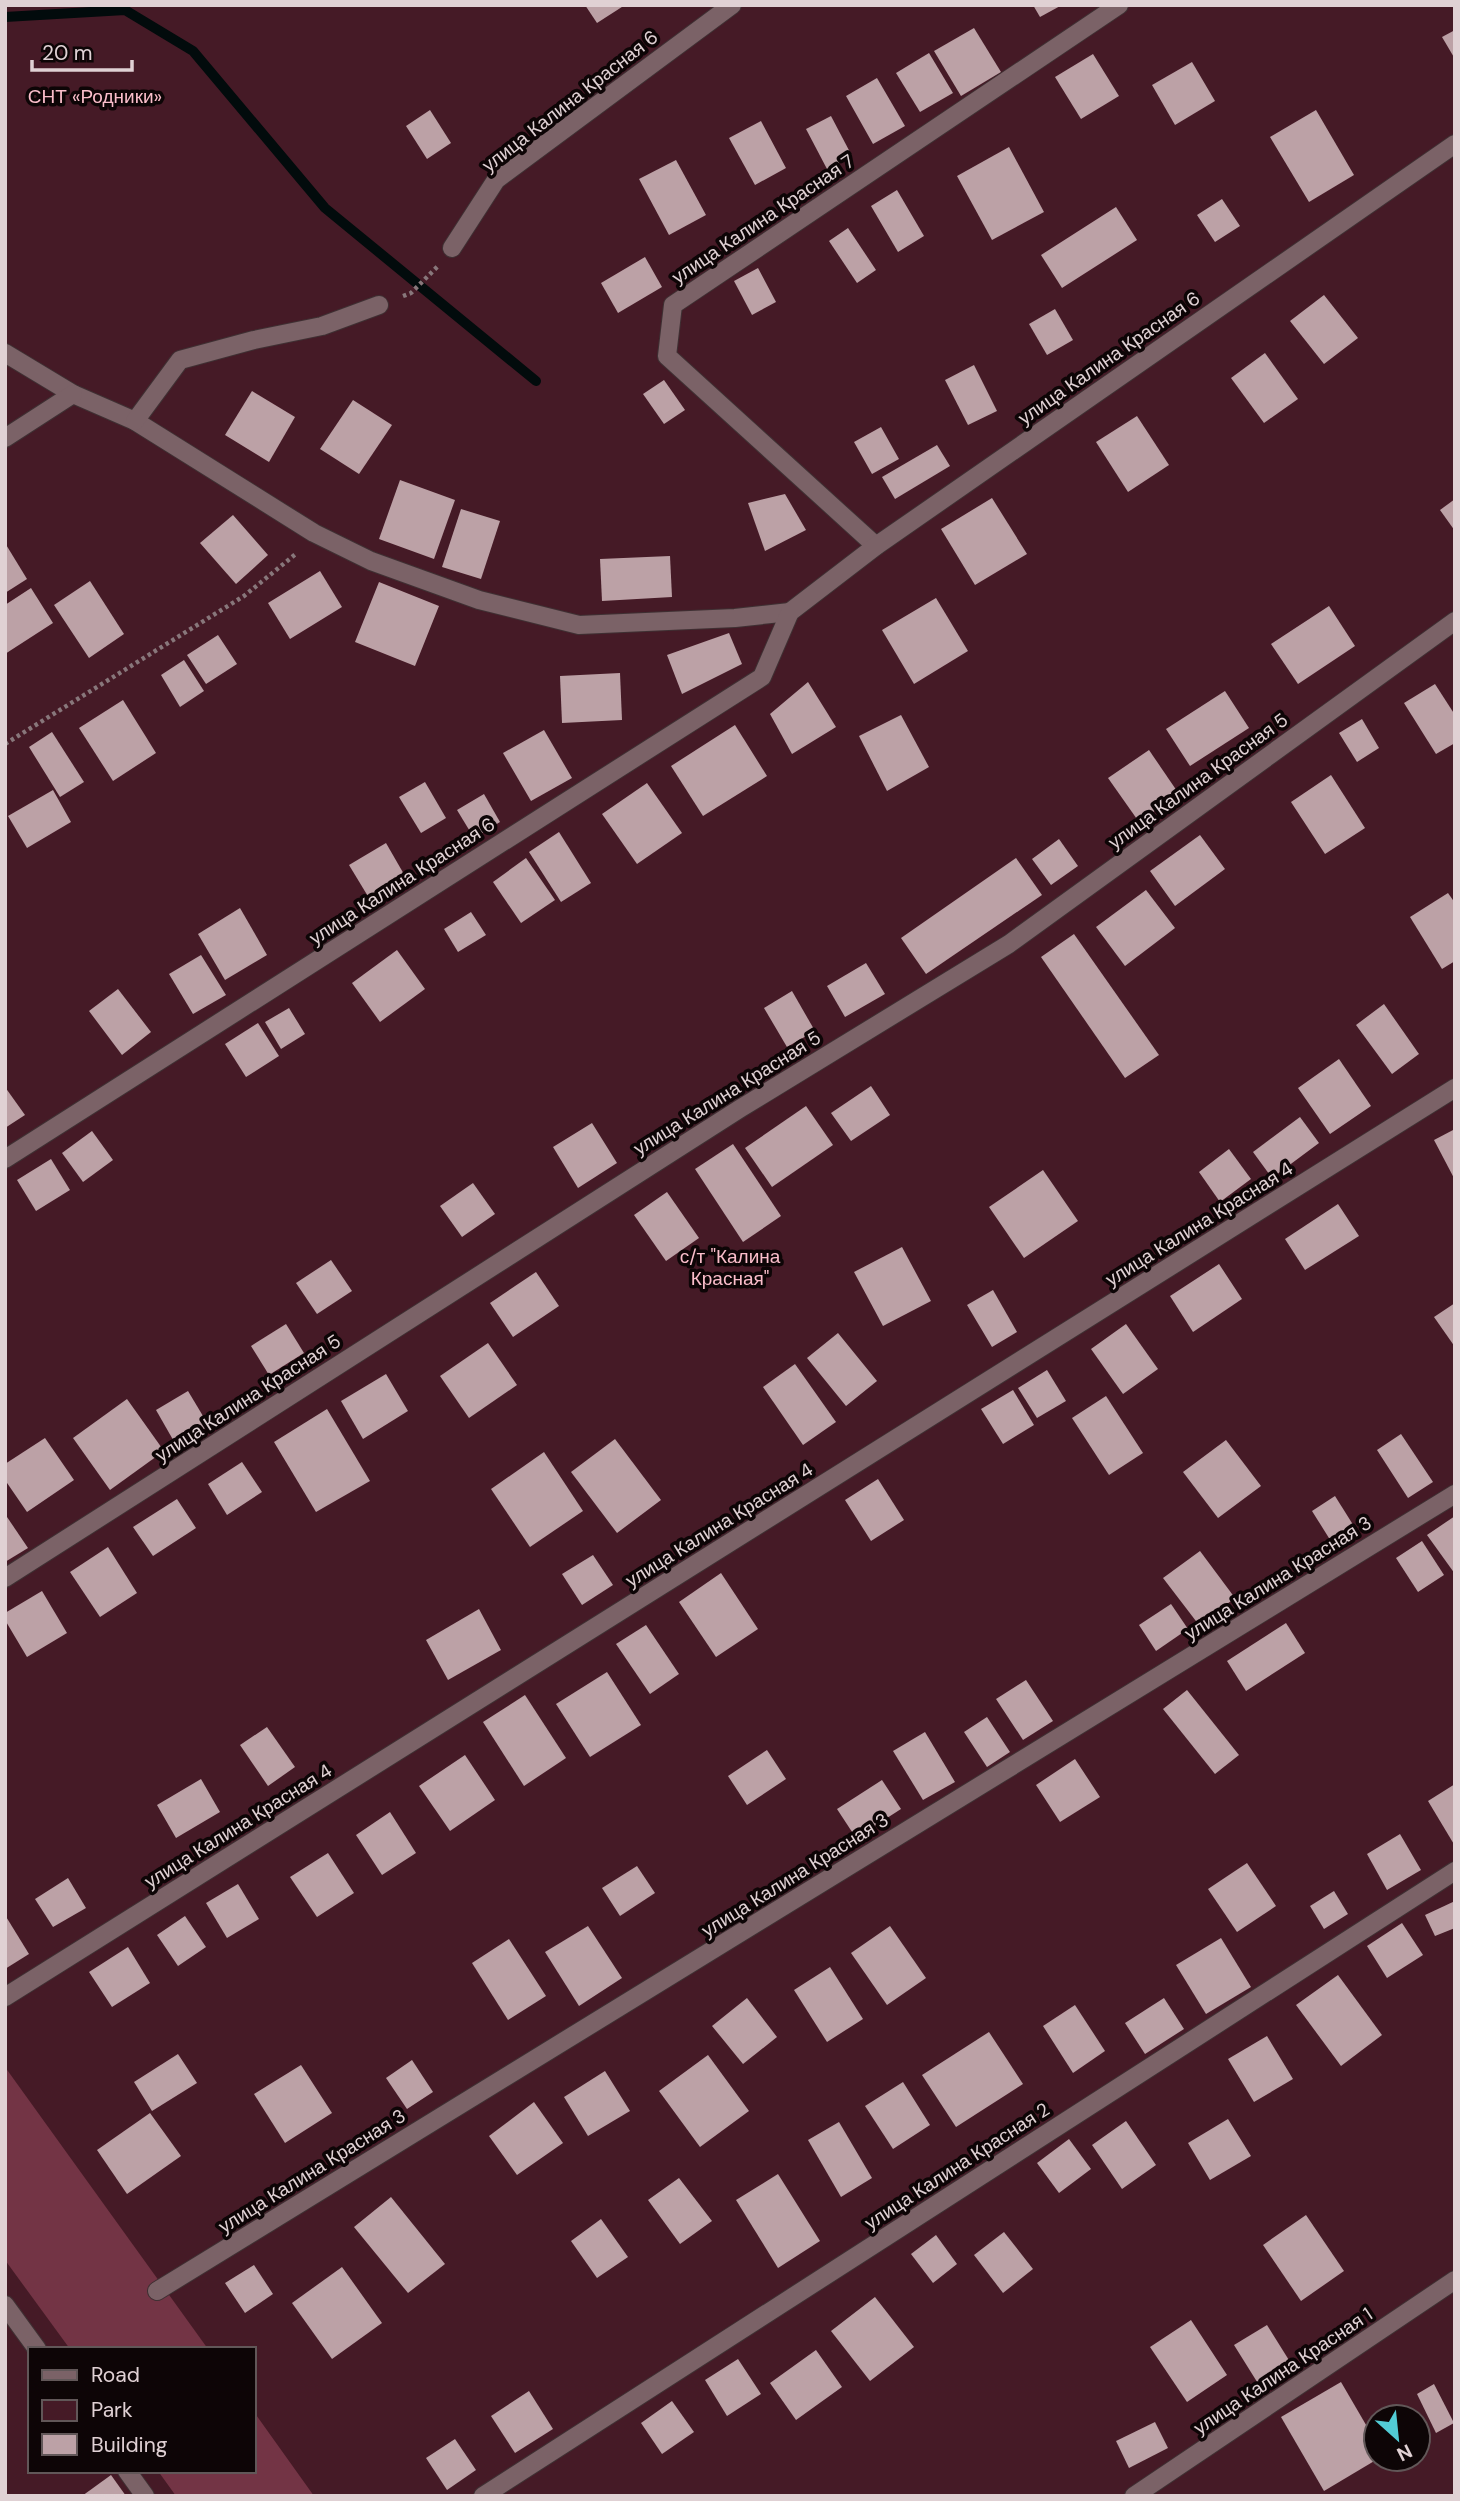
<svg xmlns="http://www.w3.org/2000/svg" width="1460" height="2501" font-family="'DM Sans',sans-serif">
	<rect width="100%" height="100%" fill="#2a161b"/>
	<path fill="#451a26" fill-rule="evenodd" d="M5 5H1455V2496H5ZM30 2349H254V2471H30ZM1376 2417H1418V2459H1376Z"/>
	<g fill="#733445">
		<polygon points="5,2067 208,2349 70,2349 5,2260"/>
		<polygon points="254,2412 314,2496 176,2496 158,2471 254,2471"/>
	</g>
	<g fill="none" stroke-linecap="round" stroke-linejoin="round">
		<polyline stroke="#020b0c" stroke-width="10" points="5,17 125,10 193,51 325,208 536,381"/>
	</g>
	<g fill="#bca1a6">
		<polygon points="585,5 625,5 597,23"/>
		<polygon points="1033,5 1062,5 1040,17"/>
		<polygon points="974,28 1001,72 961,96 934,51"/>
		<polygon points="1455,30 1455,59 1442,37"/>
		<polygon points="929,53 953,93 920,112 896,73"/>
		<polygon points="1093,54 1119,96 1081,119 1055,77"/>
		<polygon points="1192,62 1215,101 1175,125 1152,85"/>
		<polygon points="877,78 905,126 873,144 846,96"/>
		<polygon points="430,110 451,143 427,159 406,126"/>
		<polygon points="1316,110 1354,175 1309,202 1270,137"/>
		<polygon points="831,116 852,156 827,169 806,129"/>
		<polygon points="761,121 786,168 755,185 729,138"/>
		<polygon points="1009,147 1044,212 992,240 957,176"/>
		<polygon points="676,160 706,215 669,235 639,179"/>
		<polygon points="897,190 924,236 898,252 871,206"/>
		<polygon points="1222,199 1240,226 1215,242 1197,215"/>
		<polygon points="1116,207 1137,240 1062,288 1041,255"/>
		<polygon points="848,228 876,270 857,283 829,241"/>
		<polygon points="645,257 662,287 618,313 601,283"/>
		<polygon points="758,268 776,302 752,315 734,281"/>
		<polygon points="1324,295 1358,338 1324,364 1290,321"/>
		<polygon points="1055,309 1073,340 1047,355 1029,324"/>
		<polygon points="1265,353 1298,399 1264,423 1231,378"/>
		<polygon points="974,365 997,411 968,425 945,380"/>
		<polygon points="664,380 685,410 664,424 643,394"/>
		<polygon points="252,391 295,417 269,462 225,435"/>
		<polygon points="353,400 392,425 359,474 320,449"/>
		<polygon points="1137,416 1169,465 1128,492 1096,442"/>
		<polygon points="881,427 899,459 872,474 854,442"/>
		<polygon points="937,445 950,466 895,499 882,477"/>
		<polygon points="400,480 455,500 434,559 379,539"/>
		<polygon points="785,494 806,530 765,551 748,503"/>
		<polygon points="992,498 1027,554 975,585 941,529"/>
		<polygon points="1455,499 1455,531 1440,510"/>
		<polygon points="461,509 500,521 481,579 442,567"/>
		<polygon points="233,515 268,555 236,584 200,543"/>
		<polygon points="5,543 27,579 5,593"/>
		<polygon points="670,556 672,597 602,601 600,559"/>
		<polygon points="320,571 342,607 290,639 268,603"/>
		<polygon points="90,581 124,634 89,658 54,605"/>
		<polygon points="379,582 439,606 415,666 355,642"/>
		<polygon points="31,588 53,623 5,654 5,605"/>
		<polygon points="936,598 968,651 914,684 882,630"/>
		<polygon points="1329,606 1355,646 1298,684 1271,644"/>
		<polygon points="729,633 742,664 682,694 667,655"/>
		<polygon points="218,635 237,664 206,684 187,655"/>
		<polygon points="184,660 204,691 180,707 161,675"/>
		<polygon points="620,673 622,720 562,723 560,676"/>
		<polygon points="808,682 836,727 792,754 770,714"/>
		<polygon points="1435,684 1455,715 1455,743 1436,754 1404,703"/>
		<polygon points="1225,691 1249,728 1190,766 1166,729"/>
		<polygon points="123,700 156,753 113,781 79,728"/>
		<polygon points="901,715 929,767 887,791 859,736"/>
		<polygon points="1362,719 1379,748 1357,762 1339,733"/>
		<polygon points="735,725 767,776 703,816 671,766"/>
		<polygon points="544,730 572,778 531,801 503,753"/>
		<polygon points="52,732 84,782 60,797 29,747"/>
		<polygon points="1149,750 1179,794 1139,822 1108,778"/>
		<polygon points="1331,775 1365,828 1325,854 1291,802"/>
		<polygon points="425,782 446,818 421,833 399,797"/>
		<polygon points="647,783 682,833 637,864 602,814"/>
		<polygon points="53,790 71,822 27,848 8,816"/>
		<polygon points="484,794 500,822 474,838 457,810"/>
		<polygon points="559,832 591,883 561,902 529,852"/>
		<polygon points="1200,835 1225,869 1175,906 1150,871"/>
		<polygon points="1059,839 1078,866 1051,885 1032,859"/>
		<polygon points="386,843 405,876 369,898 349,865"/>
		<polygon points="526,858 555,900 521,923 493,882"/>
		<polygon points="1016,858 1042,895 926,974 901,938"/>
		<polygon points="1146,890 1175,928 1125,966 1096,927"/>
		<polygon points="1448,893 1455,903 1455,961 1442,969 1410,917"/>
		<polygon points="240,908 267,955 225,980 198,934"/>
		<polygon points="471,912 486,935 458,952 444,929"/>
		<polygon points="1074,934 1159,1055 1125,1078 1041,957"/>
		<polygon points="397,950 425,989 380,1022 352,983"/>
		<polygon points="201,955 226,995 193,1014 169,974"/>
		<polygon points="866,963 885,994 845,1017 827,986"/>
		<polygon points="118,989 151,1032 122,1055 89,1011"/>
		<polygon points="792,991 815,1031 787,1047 764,1008"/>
		<polygon points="1384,1004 1419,1054 1392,1074 1356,1025"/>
		<polygon points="289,1008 305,1034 281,1049 265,1022"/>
		<polygon points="258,1023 279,1056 246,1077 225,1044"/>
		<polygon points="1339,1059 1371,1106 1330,1134 1298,1088"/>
		<polygon points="871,1086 890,1115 851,1141 831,1113"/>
		<polygon points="5,1087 25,1115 5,1128"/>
		<polygon points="806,1106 833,1145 772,1187 745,1148"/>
		<polygon points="1300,1117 1319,1143 1272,1178 1253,1152"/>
		<polygon points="592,1123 617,1163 578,1188 553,1147"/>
		<polygon points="1455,1129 1455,1180 1434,1140"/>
		<polygon points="92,1131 113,1160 83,1182 62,1153"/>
		<polygon points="733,1144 781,1216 743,1242 695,1169"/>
		<polygon points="1229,1149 1251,1179 1220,1202 1199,1172"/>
		<polygon points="51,1159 70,1190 36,1211 17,1180"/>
		<polygon points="1043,1170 1078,1221 1024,1258 989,1207"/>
		<polygon points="473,1183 495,1214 462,1237 440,1206"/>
		<polygon points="667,1192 699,1238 666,1261 634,1215"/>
		<polygon points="1338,1204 1359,1236 1305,1270 1285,1239"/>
		<polygon points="902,1247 931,1301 883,1326 854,1272"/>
		<polygon points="331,1260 352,1291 317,1314 296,1283"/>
		<polygon points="1219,1264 1242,1299 1193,1332 1170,1296"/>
		<polygon points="536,1272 559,1306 513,1337 490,1303"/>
		<polygon points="993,1290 1017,1332 992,1347 967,1305"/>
		<polygon points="1455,1303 1455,1347 1434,1317"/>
		<polygon points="286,1324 304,1353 269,1375 251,1346"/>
		<polygon points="1126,1324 1158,1369 1123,1394 1091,1349"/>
		<polygon points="838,1333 877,1381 846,1406 807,1358"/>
		<polygon points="488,1343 517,1385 469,1418 440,1376"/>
		<polygon points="795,1364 836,1422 803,1445 763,1387"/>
		<polygon points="1047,1370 1066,1401 1037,1418 1018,1388"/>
		<polygon points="386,1374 408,1411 363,1439 341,1401"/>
		<polygon points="1013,1390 1034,1425 1003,1444 981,1409"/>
		<polygon points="188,1391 209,1426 176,1445 156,1410"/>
		<polygon points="1106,1396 1143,1453 1109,1475 1072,1418"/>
		<polygon points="127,1399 164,1451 110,1490 73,1438"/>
		<polygon points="327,1409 370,1481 316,1512 274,1442"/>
		<polygon points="1401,1434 1433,1482 1408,1498 1377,1450"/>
		<polygon points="45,1438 74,1480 27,1512 5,1480 5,1464"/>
		<polygon points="615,1439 661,1500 617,1533 571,1472"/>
		<polygon points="1226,1440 1261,1486 1218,1518 1183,1472"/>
		<polygon points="544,1452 583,1511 530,1547 491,1489"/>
		<polygon points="242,1462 262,1492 227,1515 208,1484"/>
		<polygon points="878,1479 904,1520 871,1541 845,1500"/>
		<polygon points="1335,1496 1357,1531 1334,1546 1312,1511"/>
		<polygon points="177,1499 196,1528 153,1556 133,1527"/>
		<polygon points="5,1514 28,1548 5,1562"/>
		<polygon points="1455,1516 1455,1574 1427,1535"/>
		<polygon points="1422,1541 1444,1575 1418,1592 1396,1558"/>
		<polygon points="108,1547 137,1593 100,1617 70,1572"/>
		<polygon points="1200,1551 1235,1598 1199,1625 1163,1578"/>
		<polygon points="593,1555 613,1585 582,1605 562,1574"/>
		<polygon points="721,1573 758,1629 716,1657 679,1602"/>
		<polygon points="42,1591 67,1633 27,1657 5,1620 5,1613"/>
		<polygon points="1171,1604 1188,1629 1156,1651 1139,1625"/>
		<polygon points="479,1609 501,1650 448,1680 426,1640"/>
		<polygon points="1286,1623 1305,1653 1246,1691 1227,1661"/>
		<polygon points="646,1625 679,1674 650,1694 616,1644"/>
		<polygon points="607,1672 641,1725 590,1757 556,1704"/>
		<polygon points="1026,1680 1053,1721 1023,1740 996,1699"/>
		<polygon points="1187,1690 1239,1755 1215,1774 1163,1709"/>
		<polygon points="525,1695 566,1758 524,1786 483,1722"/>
		<polygon points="987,1717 1010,1752 987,1767 964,1732"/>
		<polygon points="267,1727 295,1767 268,1786 240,1745"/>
		<polygon points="925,1732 955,1782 923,1800 893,1751"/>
		<polygon points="767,1750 786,1779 747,1805 728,1776"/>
		<polygon points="465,1755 495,1800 450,1831 419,1786"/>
		<polygon points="1075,1759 1100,1797 1060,1822 1036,1785"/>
		<polygon points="201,1779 220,1812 176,1838 157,1805"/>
		<polygon points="882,1780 901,1809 856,1838 837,1809"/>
		<polygon points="1455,1784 1455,1846 1428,1801"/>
		<polygon points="390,1812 416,1853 382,1875 356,1835"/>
		<polygon points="1400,1834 1421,1870 1387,1890 1367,1854"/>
		<polygon points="328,1853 354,1893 317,1917 290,1877"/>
		<polygon points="1247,1863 1276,1906 1237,1932 1208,1889"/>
		<polygon points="637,1866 655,1893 620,1916 602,1888"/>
		<polygon points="68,1878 86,1908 53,1927 35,1899"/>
		<polygon points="238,1884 259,1919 227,1938 206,1903"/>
		<polygon points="1334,1891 1348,1914 1324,1929 1310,1906"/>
		<polygon points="1455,1901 1455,1928 1435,1936 1425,1915"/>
		<polygon points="5,1915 29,1954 5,1969"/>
		<polygon points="185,1916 206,1947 178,1966 157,1935"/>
		<polygon points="1402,1923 1423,1955 1387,1978 1367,1946"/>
		<polygon points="588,1926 622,1978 579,2006 545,1952"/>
		<polygon points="890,1926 926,1978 887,2005 851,1953"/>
		<polygon points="1221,1938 1251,1987 1206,2014 1176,1965"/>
		<polygon points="509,1939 546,1996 508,2020 472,1963"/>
		<polygon points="128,1947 150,1983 112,2007 89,1972"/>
		<polygon points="830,1967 863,2019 827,2042 794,1990"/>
		<polygon points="1338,1975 1382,2035 1341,2066 1296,2005"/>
		<polygon points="747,1998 777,2037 743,2064 712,2026"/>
		<polygon points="1164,1998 1184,2029 1145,2054 1125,2023"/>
		<polygon points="1075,2005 1105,2051 1073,2073 1043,2026"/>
		<polygon points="989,2032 1023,2084 956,2127 922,2075"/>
		<polygon points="1267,2036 1293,2079 1254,2102 1228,2059"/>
		<polygon points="178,2054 197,2083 152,2111 134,2082"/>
		<polygon points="708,2055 749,2111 700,2147 659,2091"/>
		<polygon points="412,2060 433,2092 407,2109 386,2078"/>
		<polygon points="301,2065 332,2113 285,2143 254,2094"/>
		<polygon points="605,2071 630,2111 588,2136 564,2097"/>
		<polygon points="903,2082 930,2125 893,2149 865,2106"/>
		<polygon points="534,2102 563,2143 517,2175 489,2136"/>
		<polygon points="150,2113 181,2156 127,2194 97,2150"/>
		<polygon points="1228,2119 1251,2156 1210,2180 1188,2143"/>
		<polygon points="1126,2121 1156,2165 1122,2189 1092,2145"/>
		<polygon points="839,2122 872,2178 841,2197 808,2140"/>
		<polygon points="1069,2139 1091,2169 1059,2193 1037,2163"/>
		<polygon points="778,2174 820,2241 778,2268 736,2200"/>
		<polygon points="679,2178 712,2221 680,2244 648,2200"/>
		<polygon points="391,2197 445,2264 408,2293 354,2227"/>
		<polygon points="1306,2215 1344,2271 1301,2301 1263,2245"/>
		<polygon points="601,2219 628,2257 597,2278 571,2241"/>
		<polygon points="1004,2232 1033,2269 1003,2293 974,2255"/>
		<polygon points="936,2235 957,2264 933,2283 911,2254"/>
		<polygon points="254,2265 273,2294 245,2313 225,2283"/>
		<polygon points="342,2267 382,2323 332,2359 292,2303"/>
		<polygon points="875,2297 914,2347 870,2381 831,2331"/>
		<polygon points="1191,2320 1227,2375 1187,2402 1150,2347"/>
		<polygon points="1267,2325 1292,2365 1259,2385 1234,2345"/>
		<polygon points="816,2350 842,2387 796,2420 770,2383"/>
		<polygon points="738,2359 761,2394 727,2416 705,2380"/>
		<polygon points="1341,2382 1376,2442 1376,2460 1324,2491 1281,2417"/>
		<polygon points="1434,2384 1454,2423 1436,2433 1417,2394"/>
		<polygon points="529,2391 553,2429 515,2453 491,2416"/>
		<polygon points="672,2401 694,2432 662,2454 641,2423"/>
		<polygon points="1155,2422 1168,2448 1129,2468 1116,2441"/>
		<polygon points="455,2439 476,2470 447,2490 426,2458"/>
		<polygon points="111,2475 126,2496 82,2496"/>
	</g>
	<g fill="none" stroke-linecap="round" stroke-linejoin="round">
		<defs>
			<g id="street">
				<polyline points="452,248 496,180 732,5"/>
				<polyline points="5,353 73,394 135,421 314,533 371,561 479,600 579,625 735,618 790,612"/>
				<polyline points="135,421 180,360 254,340 322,326 379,305"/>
				<polyline points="5,438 73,394"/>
				<polyline points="876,546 667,356 673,305 1119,5"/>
				<polyline points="5,1159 762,677 790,612 876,546 1455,144"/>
				<polyline points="5,1578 741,1108 1009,944 1455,621"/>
				<polyline points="5,1997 1455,1088"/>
				<polyline points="157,2291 1455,1494"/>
				<polyline points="5,2305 37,2349"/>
				<polyline points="127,2471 145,2496"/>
				<polyline points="483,2496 1455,1871"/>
				<polyline points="1134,2496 1455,2280"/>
			</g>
		</defs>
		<use href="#street" stroke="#3f3033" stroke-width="20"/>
		<g stroke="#88777b" stroke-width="4.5" stroke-dasharray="3.5 3.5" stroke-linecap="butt">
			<polyline points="403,296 411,293 438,266"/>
			<polyline points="5,744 244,596 297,553"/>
		</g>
		<use href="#street" stroke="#7b6267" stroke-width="18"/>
	</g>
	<g text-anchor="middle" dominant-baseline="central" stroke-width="7" stroke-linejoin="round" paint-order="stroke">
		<g font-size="19" fill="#fabdca" stroke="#0d0506">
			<text x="95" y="96">СНТ «Родники»</text>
			<text x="730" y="1256">с/т "Калина<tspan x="730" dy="22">Красная"</tspan></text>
		</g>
		<g font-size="19" fill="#e0d1d4" stroke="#0d0506">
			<text transform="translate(570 101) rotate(-38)">улица Калина Красная 6</text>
			<text transform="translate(763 219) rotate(-34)">улица Калина Красная 7</text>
			<text transform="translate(1109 358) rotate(-35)">улица Калина Красная 6</text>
			<text transform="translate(1198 781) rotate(-36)">улица Калина Красная 5</text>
			<text transform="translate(402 881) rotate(-33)">улица Калина Красная 6</text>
			<text transform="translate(727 1093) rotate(-32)">улица Калина Красная 5</text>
			<text transform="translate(1199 1224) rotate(-32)">улица Калина Красная 4</text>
			<text transform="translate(248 1398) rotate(-33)">улица Калина Красная 5</text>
			<text transform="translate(719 1525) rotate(-32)">улица Калина Красная 4</text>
			<text transform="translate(1278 1578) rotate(-32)">улица Калина Красная 3</text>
			<text transform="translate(238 1826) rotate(-32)">улица Калина Красная 4</text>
			<text transform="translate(795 1875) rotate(-32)">улица Калина Красная 3</text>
			<text transform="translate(957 2166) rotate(-33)">улица Калина Красная 2</text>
			<text transform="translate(312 2171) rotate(-32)">улица Калина Красная 3</text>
			<text transform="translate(1283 2371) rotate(-34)">улица Калина Красная 1</text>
		</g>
	</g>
	<rect width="1460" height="2501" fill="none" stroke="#e0d1d4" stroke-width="14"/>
	<rect x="28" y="2347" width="228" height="126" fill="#0d0506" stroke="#615758" stroke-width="2"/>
	<rect x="42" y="2370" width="35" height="10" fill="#7b6267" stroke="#615758" stroke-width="2"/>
	<text x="91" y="2382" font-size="21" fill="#e0d1d4">Road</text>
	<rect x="42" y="2400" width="35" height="21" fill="#451a26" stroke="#615758" stroke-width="2"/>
	<text x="91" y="2417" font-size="21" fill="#e0d1d4">Park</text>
	<rect x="42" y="2434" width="35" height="21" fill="#bca1a6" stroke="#615758" stroke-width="2"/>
	<text x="91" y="2452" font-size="21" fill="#e0d1d4">Building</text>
	<g transform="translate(1397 2438) rotate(153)"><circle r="33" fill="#0d0506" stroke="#615758" stroke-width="2"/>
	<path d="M0-5L12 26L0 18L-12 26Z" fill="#52ccd6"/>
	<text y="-10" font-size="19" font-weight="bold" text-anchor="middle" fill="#e0d1d4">N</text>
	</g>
	<path d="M32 60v10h100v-10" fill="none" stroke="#e0d1d4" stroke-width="3.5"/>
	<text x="42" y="60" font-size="21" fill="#e0d1d4" stroke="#0d0506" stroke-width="5" paint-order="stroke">20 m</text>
</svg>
